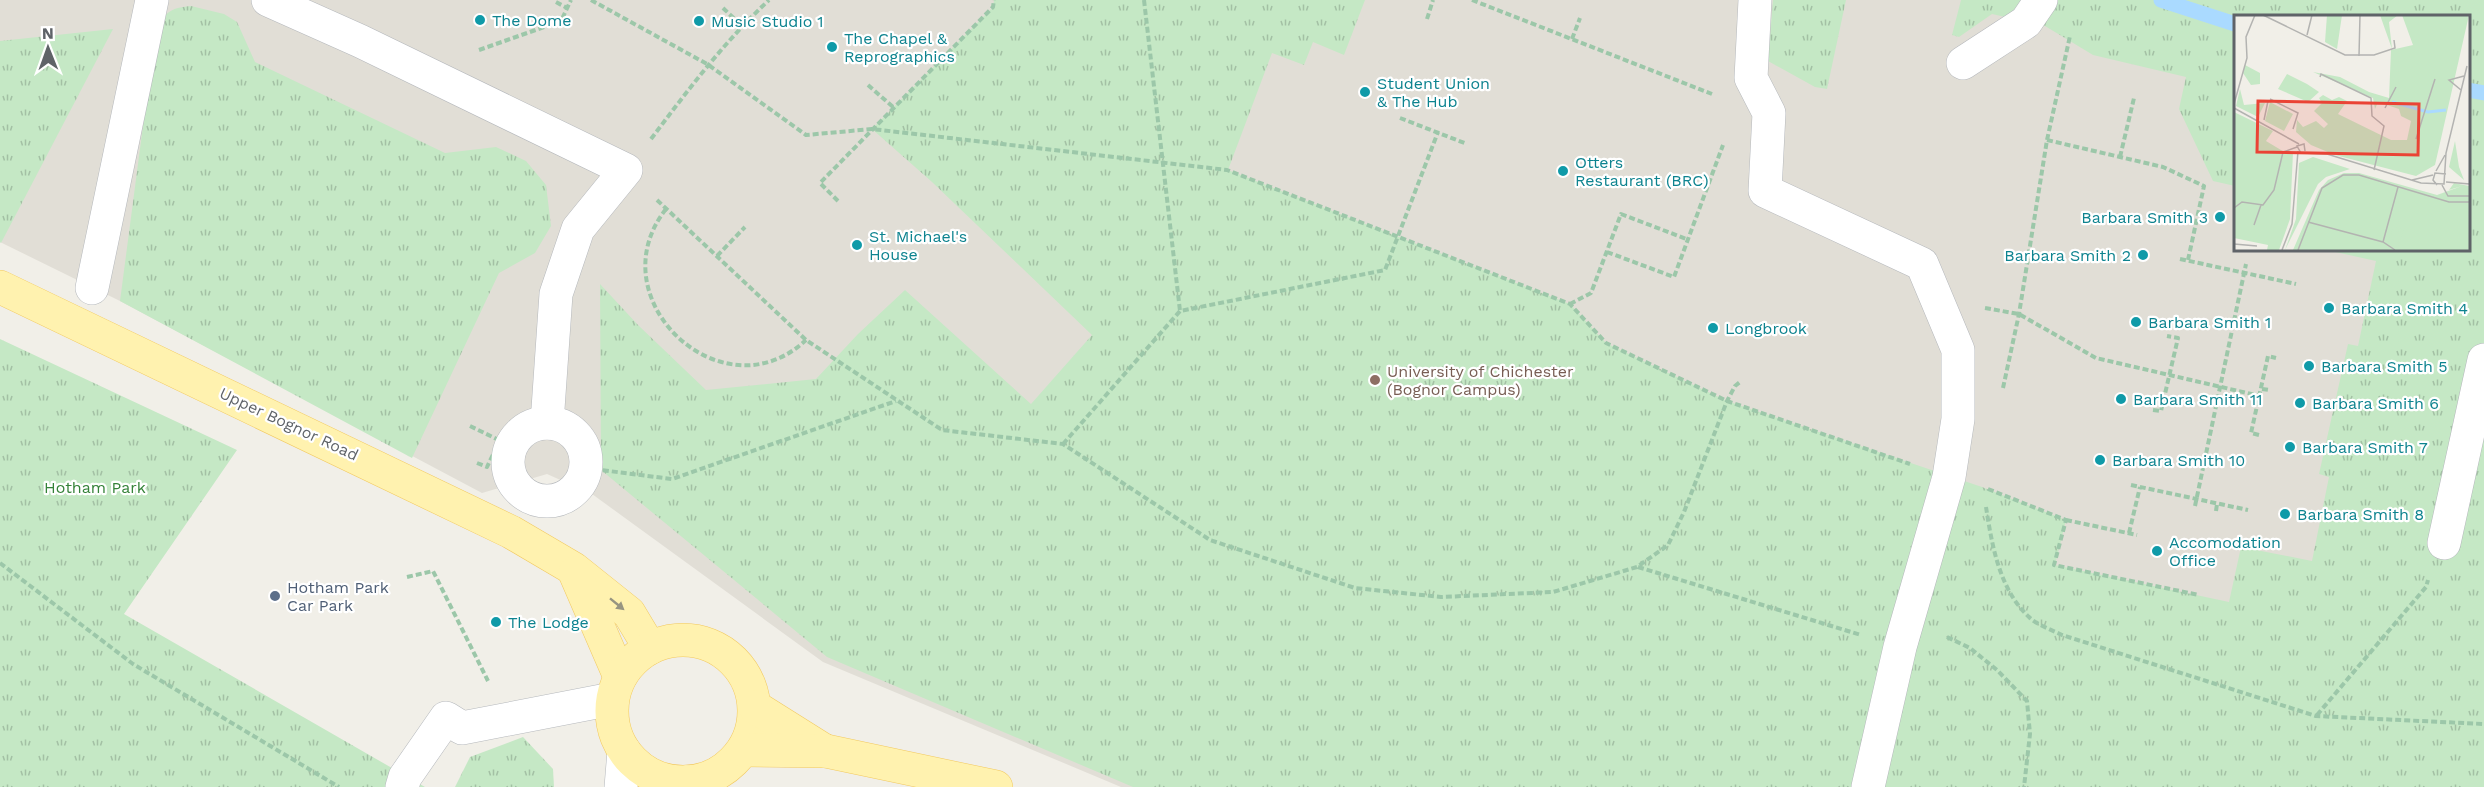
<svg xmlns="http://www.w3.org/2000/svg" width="2484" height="787" font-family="'Work Sans',sans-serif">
	<defs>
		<pattern id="grass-tufts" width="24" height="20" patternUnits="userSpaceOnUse" patternTransform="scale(1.5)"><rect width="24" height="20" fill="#c5e8c5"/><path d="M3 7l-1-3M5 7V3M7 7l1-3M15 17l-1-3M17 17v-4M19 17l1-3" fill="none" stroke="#a3c0a4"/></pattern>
	</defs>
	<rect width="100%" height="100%" fill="#f1efe8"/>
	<path fill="#e1ded6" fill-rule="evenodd" d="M0 0H2484V787H1121L823 662 592 494 547 474 482 493 120 301 0 242ZM2235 16H2468V249H2235Z"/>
	<g fill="url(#grass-tufts)">
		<polygon points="994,0 1365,0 1344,55 1313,42 1304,65 1272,53 1228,170 1570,304 1606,343 1727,401 1982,487 2066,520 2055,565 2229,602 2241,547 2312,561 2329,477 2319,474 2348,344 2358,346 2376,261 2322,249 2468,249 2468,16 2235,16 2235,186 2213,181 2179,109 2186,77 2093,55 2045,26 1992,14 1959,37 1952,35 1961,0 2484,0 2484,787 1133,787 827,657 601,470 600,284 638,325 706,390 816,379 858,334 905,290 1031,404 1092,335 932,182 872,129 993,7"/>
		<polygon points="1773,0 1846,0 1827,89 1815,87 1768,61"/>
		<path d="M191 6 224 14 237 22 255 62 445 153 496 147 526 161 546 185 551 226 535 253 499 273 412 458 120 301 154 42C162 18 163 8 191 6Z"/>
		<polygon points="113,29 1,243 0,242 0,41"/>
		<polygon points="0,339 237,450 124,614 425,787 0,787"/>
		<polygon points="523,737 553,769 554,787 455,787 470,757"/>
	</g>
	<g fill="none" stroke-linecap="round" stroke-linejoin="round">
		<g stroke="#aadaff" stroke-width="15">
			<polyline points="2161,0 2235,24"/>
			<polyline points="2468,90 2484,93"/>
		</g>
		<defs>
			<g id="minor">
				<polyline points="268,0 360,41 626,170 578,229 556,294 547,423"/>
				<polyline points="1755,0 1751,78 1769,113 1765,191 1922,264 1958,350 1958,419 1949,477 1900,647 1868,787"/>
				<polyline points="1963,63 2026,22 2041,0"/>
				<polyline points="92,288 152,0"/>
				<circle cx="547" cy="462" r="39"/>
				<polyline points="2444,543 2484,360"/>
				<polyline points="402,787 405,777 446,718 462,728 612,699"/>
				<polyline points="621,787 624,751"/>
				<polyline points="683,787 687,782"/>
			</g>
			<g id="major">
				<polyline points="0,287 511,532 574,569 629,613 650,648"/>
				<polyline points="575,573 620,677"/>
				<circle cx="683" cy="711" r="71"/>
				<polyline points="755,707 825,751"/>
				<polyline points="743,750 826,751 996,787"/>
			</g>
		</defs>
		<use href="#minor" stroke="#b5b8bc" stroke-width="34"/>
		<use href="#major" stroke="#f2c960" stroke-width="34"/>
		<g stroke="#9cc7a9" stroke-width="4" stroke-dasharray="6 3" stroke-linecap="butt">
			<polyline points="591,0 707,64 806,135 872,129 1227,170 1570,304 1606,343 1727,401 1910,464"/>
			<polyline points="1144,0 1180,311"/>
			<polyline points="1472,0 1712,94"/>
			<polyline points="556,2 567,8"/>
			<polyline points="723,8 742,26"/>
			<polyline points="1427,19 1433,0"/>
			<polyline points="1572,39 1580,18"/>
			<polyline points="479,50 561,21 571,0"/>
			<polyline points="868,85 893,107"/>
			<polyline points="1400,118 1467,144"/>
			<path d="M651 139C688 90 724 42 769 0"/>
			<polyline points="2047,140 2163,167 2204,186 2188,260"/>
			<polyline points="2120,157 2134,98"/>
			<polyline points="657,200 806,340 942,430 1063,444 1210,540 1355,588 1441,597 1553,592 1637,567 1668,545 1684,512 1727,401 1735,386 1740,382"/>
			<polyline points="838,201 820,183 993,7 994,0"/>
			<path d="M666 209C595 299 723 418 806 340"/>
			<polyline points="1607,252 1674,277 1723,145"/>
			<polyline points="717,256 745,227"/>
			<polyline points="2180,259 2296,284"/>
			<polyline points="1570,304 1591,293 1621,214 1689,240"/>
			<polyline points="1985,308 2019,314 2096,358 2260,396"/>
			<polyline points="2003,388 2019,314 2047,140 2070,36"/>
			<polyline points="2262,389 2269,390"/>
			<polyline points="2153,410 2161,411 2178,338 2167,336"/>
			<polyline points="470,426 511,446"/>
			<polyline points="2259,435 2251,433 2268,356 2276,358"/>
			<polyline points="1063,444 1180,311 1385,270 1438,132"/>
			<polyline points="477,463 487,467 500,440"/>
			<polyline points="585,468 672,479 896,401"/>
			<polyline points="2131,485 2248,510"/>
			<polyline points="1988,489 2066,520 2054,565 2199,595"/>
			<polyline points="2195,506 2246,264"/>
			<path d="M1986 507C1992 545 1999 589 2029 617 2037 625 2052 630 2062 635L2316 716 2484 724"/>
			<polyline points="2216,511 2217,504"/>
			<polyline points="2066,520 2137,535"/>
			<polyline points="2129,533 2140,487"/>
			<polyline points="0,563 133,664 339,787"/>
			<polyline points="1638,567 1861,635"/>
			<polyline points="407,577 433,571 488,681"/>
			<polyline points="1947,637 1970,648 1997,670 2027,701 2030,734 2024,787"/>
			<polyline points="2317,715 2426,587 2428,580"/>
		</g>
		<use href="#minor" stroke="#fff" stroke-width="33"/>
		<use href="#major" stroke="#fff2af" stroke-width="33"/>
	</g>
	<defs><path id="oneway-solid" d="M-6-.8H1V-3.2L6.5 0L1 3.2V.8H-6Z" transform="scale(1.5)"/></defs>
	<use fill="#979581" href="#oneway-solid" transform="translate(617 604) rotate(39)"/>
	<g fill="#0f9aa8" stroke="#fff" stroke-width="2">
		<circle cx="480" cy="20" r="6"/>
		<circle cx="699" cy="21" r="6"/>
		<circle cx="832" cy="47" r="6"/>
		<circle cx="1365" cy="92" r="6"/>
		<circle cx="1563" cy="171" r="6"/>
		<circle cx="2220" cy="217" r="6"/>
		<circle cx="857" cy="245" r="6"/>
		<circle cx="2143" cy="255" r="6"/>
		<circle cx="2329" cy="308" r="6"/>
		<circle cx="2136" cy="322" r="6"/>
		<circle cx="1713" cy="328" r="6"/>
		<circle cx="2309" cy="366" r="6"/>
		<circle cx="2121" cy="399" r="6"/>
		<circle cx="2300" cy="403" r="6"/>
		<circle cx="2290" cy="447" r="6"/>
		<circle cx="2100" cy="460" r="6"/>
		<circle cx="2285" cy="514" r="6"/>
		<circle cx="2157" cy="551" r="6"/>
		<circle cx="496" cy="622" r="6"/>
	</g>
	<circle fill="#8d6e63" stroke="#fff" stroke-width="2" cx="1375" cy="380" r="6"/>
	<circle fill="#5c6f8a" stroke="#fff" stroke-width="2" cx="275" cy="596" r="6"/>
	<g text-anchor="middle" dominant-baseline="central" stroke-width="4.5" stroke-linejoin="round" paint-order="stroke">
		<g font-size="16" fill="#0d838f" stroke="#fff" text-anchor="start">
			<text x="492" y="20">The Dome</text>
			<text x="711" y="21">Music Studio 1</text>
			<text x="844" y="38">The Chapel &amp;<tspan x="844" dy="18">Reprographics</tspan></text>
			<text x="1377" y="83">Student Union<tspan x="1377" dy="18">&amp; The Hub</tspan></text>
			<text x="1575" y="162">Otters<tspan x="1575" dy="18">Restaurant (BRC)</tspan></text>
			<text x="2208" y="217" text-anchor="end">Barbara Smith 3</text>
			<text x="869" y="236">St. Michael's<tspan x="869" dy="18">House</tspan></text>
			<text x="2131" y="255" text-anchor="end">Barbara Smith 2</text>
			<text x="2341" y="308">Barbara Smith 4</text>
			<text x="2148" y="322">Barbara Smith 1</text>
			<text x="1725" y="328">Longbrook</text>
			<text x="2321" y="366">Barbara Smith 5</text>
			<text x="2133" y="399">Barbara Smith 11</text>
			<text x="2312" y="403">Barbara Smith 6</text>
			<text x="2302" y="447">Barbara Smith 7</text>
			<text x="2112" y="460">Barbara Smith 10</text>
			<text x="2297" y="514">Barbara Smith 8</text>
			<text x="2169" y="542">Accomodation<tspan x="2169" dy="18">Office</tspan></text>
			<text x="508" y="622">The Lodge</text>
		</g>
		<g font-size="16" fill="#785e54" stroke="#fff" text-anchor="start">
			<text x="1387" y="371">University of Chichester<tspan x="1387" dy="18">(Bognor Campus)</tspan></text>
		</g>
		<g font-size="16" fill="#5f6368" stroke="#fff">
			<text transform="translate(289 424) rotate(25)">Upper Bognor Road</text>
		</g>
		<g font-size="16" fill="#348238" stroke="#fff">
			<text x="95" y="487">Hotham Park</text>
		</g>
		<g font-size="16" fill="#4e5e75" stroke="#fff" text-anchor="start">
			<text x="287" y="587">Hotham Park<tspan x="287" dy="18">Car Park</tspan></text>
		</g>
	</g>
	<g transform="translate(2234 15)">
		<rect width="236" height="236" fill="#f1efe8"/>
		<path d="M168 0H235L201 150 182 161 101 140 77 130 62 117 63 105 69 112 82 106 90 113 94 109 80 96 88 88 85 83 89 80 98 85 105 82 113 86 104 99 157 125H173L177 106 167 101 165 94 144 87 141 94 139 83 79 57 106 62 135 77 155 83 157 35 179 30ZM11 50 26 58V69L17 70 9 58ZM53 59 73 69 85 77 74 87 44 74ZM6 74 10 90 31 88 24 102 2 91ZM36 87 59 99 50 116 31 106ZM0 97 39 116 32 126 52 138 59 137 56 204 45 235H33L34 230 0 223ZM221 126 225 152 230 165 215 152ZM110 158H125L203 180 228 171 215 175 220 168 235 171V235H59L85 175 94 165Z" fill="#c5e8c5"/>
		<path d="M146 0H164L155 7 158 34ZM79 142 116 154 92 162 84 169 51 235 62 204 65 148Z" fill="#c5e8c5"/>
		<path d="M93 0H108L103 34 91 27Z" fill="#c5e8c5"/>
		<path d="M159 211 170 215 164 233 154 230Z" fill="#c5e8c5"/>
		<path fill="none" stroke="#aadaff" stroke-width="3" d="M158 87 194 97 212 95"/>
		<path fill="none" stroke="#b3b3b1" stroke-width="1.5" d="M29 0 111 40H140L161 33 160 25M73 20 78 0M125 41 126 0M86 62 87 59 137 83 138 101 150 111 140 155M227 75 215 65 230 61M36 84 64 98 59 114M0 89 13 43 12 22 21 0M0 93 65 129M151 93 162 72M30 105 34 86M182 124 201 64M71 136 70 129 63 131 67 138 93 139 187 168 210 169 212 138 233 51M202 156 211 140M178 165 199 160M212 167 236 169M203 170 199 165 201 158 212 159M208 170 214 181H236M0 193 8 187 29 190 40 175 49 137 63 132M74 207 149 227 161 235M20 210 27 190M149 227 164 172M0 229 23 231M48 235 58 209 64 136M64 235 88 173 109 160H125L215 187H236"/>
		<path fill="#ea4335" fill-opacity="0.15" stroke="#ea4335" stroke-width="3" d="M24 86 185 89 184 140 23 137Z"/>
		<rect width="236" height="236" fill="none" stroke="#5f6368" stroke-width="3"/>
	</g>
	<g transform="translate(48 48) rotate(359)" stroke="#ffffff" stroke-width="4.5" paint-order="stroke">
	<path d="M0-4.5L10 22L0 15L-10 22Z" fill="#5f6368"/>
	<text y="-9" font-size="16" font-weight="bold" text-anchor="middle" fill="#5f6368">N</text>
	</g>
</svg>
